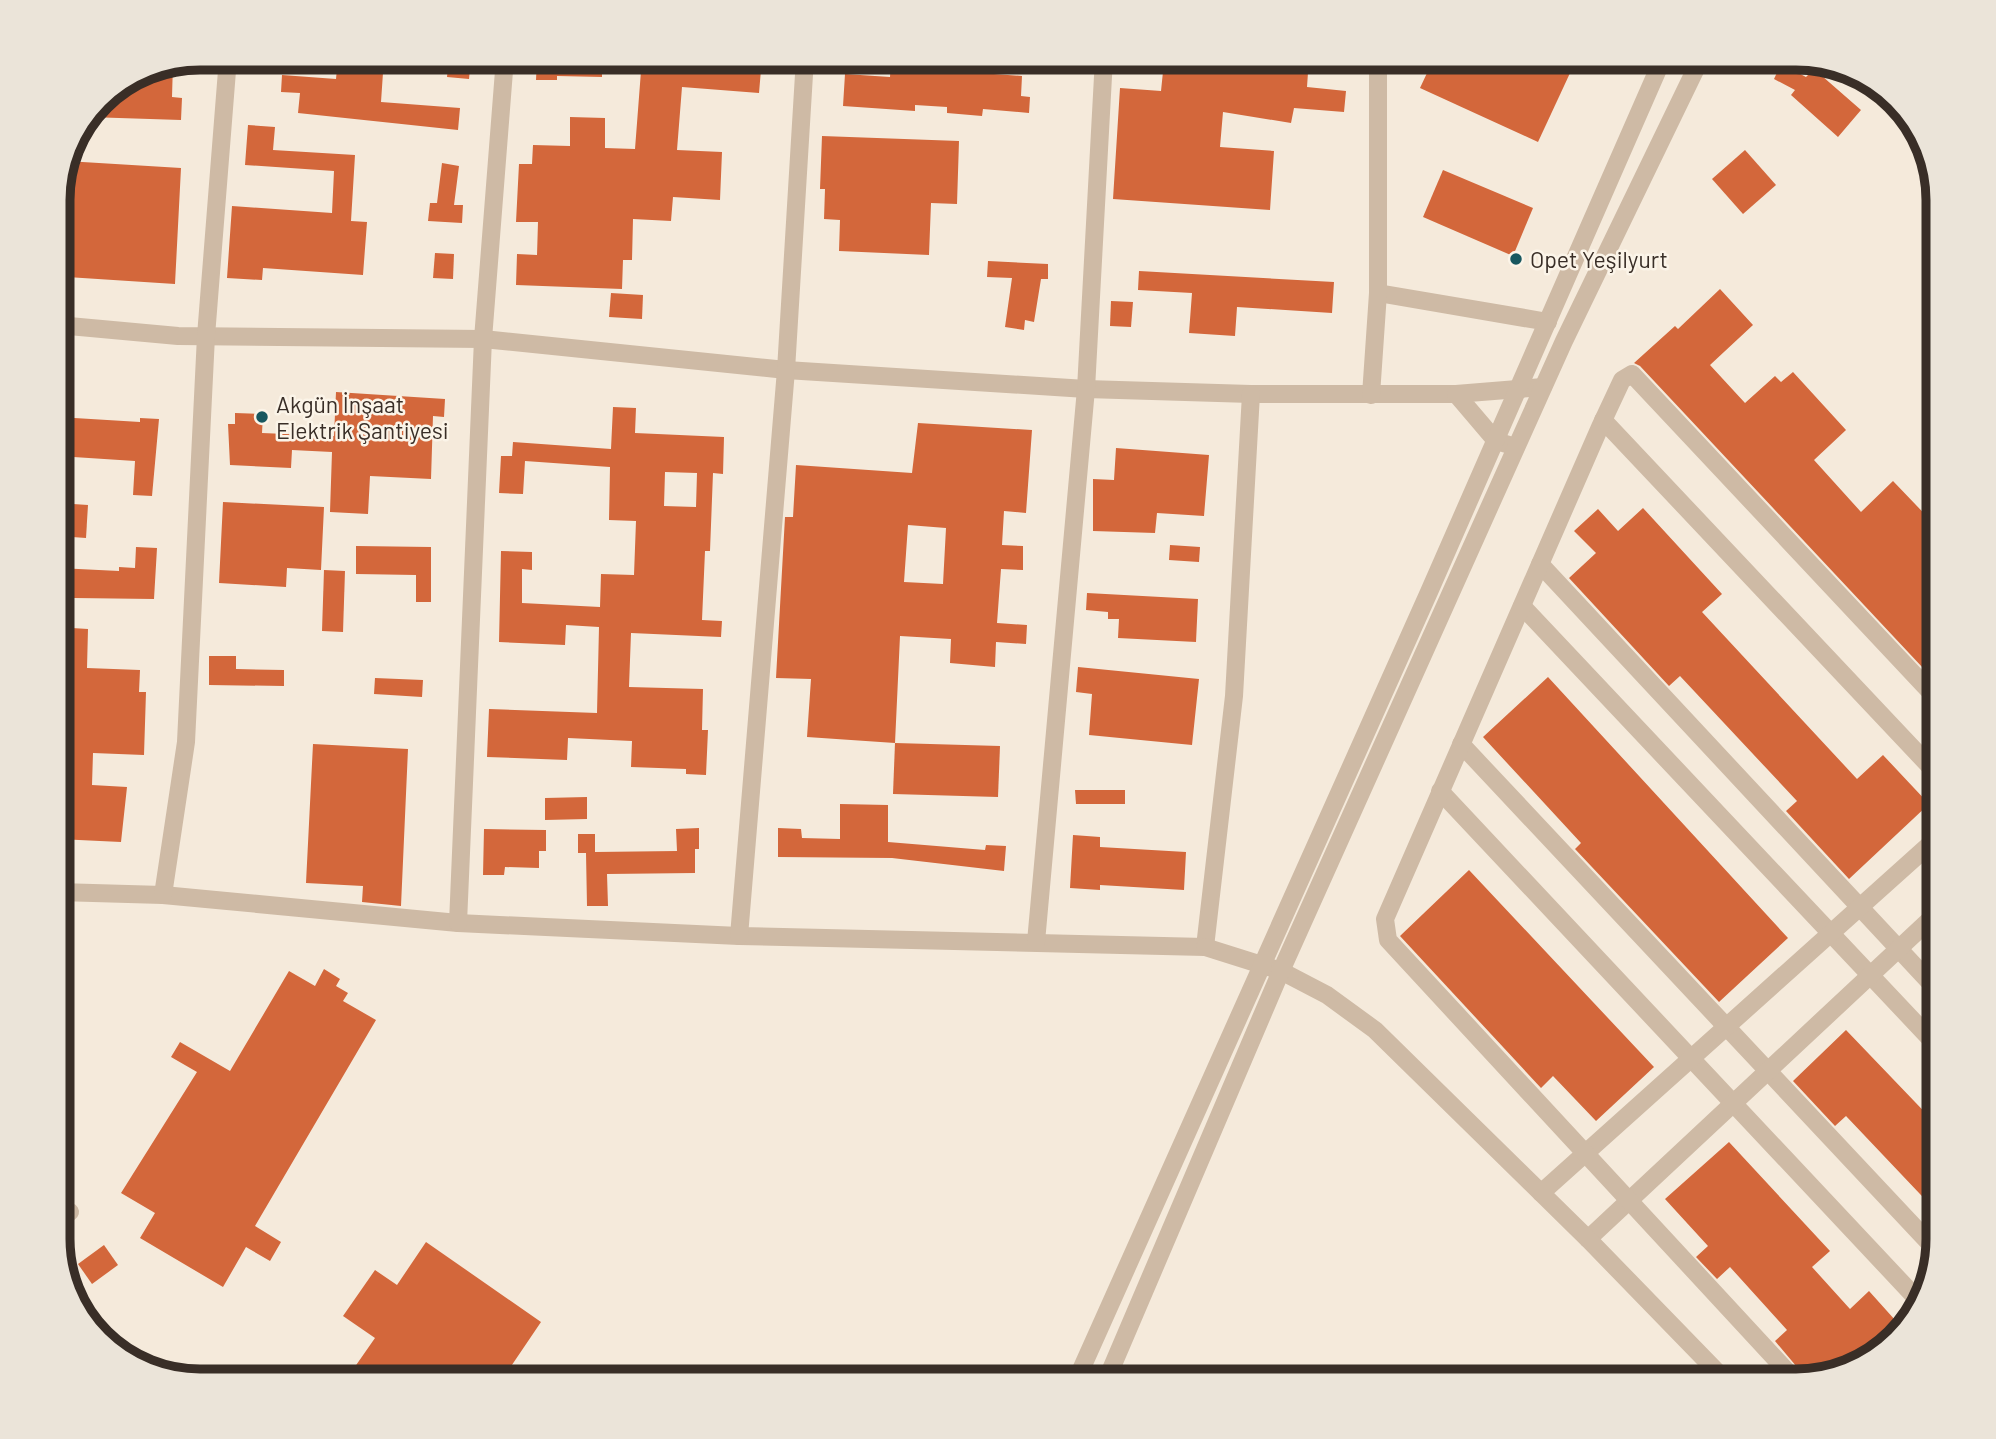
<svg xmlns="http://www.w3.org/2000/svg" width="1996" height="1439" font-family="Barlow,sans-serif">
	<rect width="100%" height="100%" fill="#f5eadb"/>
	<g fill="#d3673b" fill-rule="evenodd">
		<polygon points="338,58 384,58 381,102 460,108 458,130 298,113 300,93 281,92 282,75 336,79"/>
		<polygon points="449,58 471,58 469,79 447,77"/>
		<polygon points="537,58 602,58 602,77 557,76 557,80 536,80"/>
		<polygon points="642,58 762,58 759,93 682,87 677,150 722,152 720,200 673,197 671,221 633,219 632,260 623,260 622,289 516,285 517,254 537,255 538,222 516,222 519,164 532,164 533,145 570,146 570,117 605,118 605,148 635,149"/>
		<polygon points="891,58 940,58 939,70 1022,76 1021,96 1030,97 1029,113 983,109 982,116 947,113 947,107 915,105 915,111 843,106 845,74 890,77"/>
		<polygon points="1207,58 1309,58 1307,87 1346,91 1344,112 1294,108 1291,123 1223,112 1220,147 1274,151 1270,210 1113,199 1120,88 1161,91 1164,62 1206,66"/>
		<polygon points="1434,58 1577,58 1538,142 1420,88"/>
		<polygon points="173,63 172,97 182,98 181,120 88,117 106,93 146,68"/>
		<polygon points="1781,64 1806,77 1814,69 1861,110 1838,137 1791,95 1795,90 1774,79"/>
		<polygon points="248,125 275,127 273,150 355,155 351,221 367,222 363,275 263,268 262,280 227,278 232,206 332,213 334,171 245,165"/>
		<polygon points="822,136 959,141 957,204 931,203 929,255 839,251 840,220 824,219 825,189 820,189"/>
		<polygon points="1745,150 1776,185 1743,214 1712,179"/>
		<polygon points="66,161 181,168 175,284 67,277 69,250 58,250 58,190"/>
		<polygon points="442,163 459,166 454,205 463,205 462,223 428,221 430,203 437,203"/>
		<polygon points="1443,170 1533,208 1513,256 1423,217"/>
		<polygon points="435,253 454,254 453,279 433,278"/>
		<polygon points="988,261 1048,264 1048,279 1041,279 1034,322 1025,320 1024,330 1005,327 1012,278 987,277"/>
		<polygon points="1139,271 1334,282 1332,313 1237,307 1235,336 1189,333 1192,293 1138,290"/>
		<polygon points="1720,289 1753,325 1710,365 1745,403 1775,376 1781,382 1793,372 1846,430 1814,460 1861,512 1893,481 1938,528 1938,684 1640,366 1634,363 1675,326 1678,329"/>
		<polygon points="611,293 643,295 642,319 609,317"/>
		<polygon points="1111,301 1133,302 1131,327 1110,326"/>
		<polygon points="336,392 445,399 444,417 433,416 431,479 370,476 368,514 330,512 332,452 292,450 291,468 230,465 228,424 235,424 235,413 263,414 262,433 334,436"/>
		<path d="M613 407 636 408 635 433 724 437 723 474 713 473 710 551H705L702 620 722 621 721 637 631 633 629 687 703 689 702 730H708L706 775 686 774V769L631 767 632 741 568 738 567 760 487 757 489 709 597 713 599 627 566 625 565 645 499 642 501 551 532 552V570L522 569V603L600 607 601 574 634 575 636 521 609 520 610 467 525 461 523 494 499 493 501 456H512L513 442 611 449ZM665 472 697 473 696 507 664 506Z"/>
		<polygon points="58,417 140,422 140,418 159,419 152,496 133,495 135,461 58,456"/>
		<path d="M918 423 1032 430 1026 513 1004 511 1002 545 1023 546V570L1001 569 997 623 1027 625 1026 644 996 642 995 667 950 663 951 639 900 636 895 743 807 737 811 679 776 678 785 517H793L796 465 912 473ZM908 525 946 528 943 584 904 582Z"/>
		<polygon points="1116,448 1209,455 1204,516 1157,513 1155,533 1093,531 1093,479 1114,480"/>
		<polygon points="223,502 324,507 321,570 287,568 286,587 219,583"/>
		<polygon points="58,503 88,505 86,538 58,536"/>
		<polygon points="1643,508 1722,594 1702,612 1857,779 1883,755 1929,804 1849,879 1786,811 1797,801 1680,676 1669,686 1569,578 1596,553 1574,531 1598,509 1618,531"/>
		<polygon points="1170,545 1200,547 1199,562 1169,560"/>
		<polygon points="356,546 431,547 431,602 416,602 416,575 356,574"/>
		<polygon points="136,547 157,548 154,599 74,598 72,628 88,629 87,668 140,670 139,692 146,692 144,755 93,753 92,785 127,787 121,842 58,839 58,568 119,571 119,567 135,568"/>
		<polygon points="324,570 345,571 343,632 322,631"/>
		<polygon points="1087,593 1198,599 1196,642 1118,638 1119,619 1108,619 1108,612 1086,610"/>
		<polygon points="209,656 236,656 236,669 284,670 284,686 209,685"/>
		<polygon points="1078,667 1199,679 1192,745 1089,735 1092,694 1076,692"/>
		<polygon points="1548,677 1788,938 1719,1002 1575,849 1581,843 1483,737"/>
		<polygon points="375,678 423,680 422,697 374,694"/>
		<polygon points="895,743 1000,746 998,797 893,794"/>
		<polygon points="313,744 408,749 401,906 362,902 363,886 306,883"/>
		<polygon points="1075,790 1125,790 1125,804 1076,804"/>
		<polygon points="587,797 587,819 545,820 545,798"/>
		<polygon points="840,804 888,805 888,842 985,850 986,845 1006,846 1004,871 892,858 778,857 778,828 801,829 802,838 840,839"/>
		<polygon points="699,828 699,849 695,849 695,873 607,874 608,906 587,906 586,853 578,853 578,834 595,834 595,852 677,851 676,829"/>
		<polygon points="484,829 546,830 546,851 539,851 539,868 505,867 504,875 483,875"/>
		<polygon points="1073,835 1100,837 1100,847 1186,852 1184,890 1100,885 1100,890 1070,888"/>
		<polygon points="1469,870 1654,1067 1596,1121 1553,1076 1541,1088 1400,936"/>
		<polygon points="1938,943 1938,975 1922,957"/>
		<polygon points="324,969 340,979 336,986 348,993 343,1001 376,1020 255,1226 281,1242 270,1261 246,1247 223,1287 140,1238 155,1213 121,1193 197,1072 171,1057 180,1042 230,1071 289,971 315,986"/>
		<polygon points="1846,1030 1938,1126 1938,1213 1846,1116 1835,1126 1793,1081"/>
		<polygon points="1729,1142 1830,1251 1812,1267 1850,1309 1869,1291 1904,1330 1859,1366 1807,1379 1775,1341 1787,1330 1730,1267 1717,1279 1696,1257 1708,1246 1665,1199"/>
		<polygon points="426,1242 541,1322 501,1381 345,1381 375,1338 343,1316 375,1270 397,1285"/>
		<polygon points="104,1245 118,1265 92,1284 78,1264"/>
	</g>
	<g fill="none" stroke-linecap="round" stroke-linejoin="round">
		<g stroke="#cebaa5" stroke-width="18">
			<polyline points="1378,293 1548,322"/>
			<polyline points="58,325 178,336 483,339 786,370 1086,389 1251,394 1456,394"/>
			<polyline points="1371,395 1378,293 1378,58"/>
			<polyline points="1603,420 1938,775"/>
			<polyline points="1516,447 1496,441 1456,394 1543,387"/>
			<polyline points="1540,564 1938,991"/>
			<polyline points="1522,606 1938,1047"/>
			<polyline points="1461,744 1935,1249"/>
			<polyline points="1440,791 1918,1300"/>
			<polyline points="58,892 163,895 458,923 739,936 1205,947 1234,696 1251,394"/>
			<polyline points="163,895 186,742 206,336 228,58"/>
			<polyline points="458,923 483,339 505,58"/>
			<polyline points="739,936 786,370 805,58"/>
			<polyline points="1036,942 1086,389 1104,58"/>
			<polyline points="1541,1193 1938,837"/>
			<polyline points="58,1219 70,1212"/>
			<polyline points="1588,1239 1938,912"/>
			<polyline points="1796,1381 1388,940 1385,919 1600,427 1622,380 1632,374 1938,700"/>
		</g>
		<g stroke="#cebaa5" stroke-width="18">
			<polyline points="1205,947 1281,971 1327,995 1375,1030 1588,1239 1726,1381"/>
			<polyline points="1076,1381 1429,592 1663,58"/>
			<polyline points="1106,1381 1281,971 1564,341 1701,58"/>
		</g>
	</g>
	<g fill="#18575f" stroke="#fbf4e8" stroke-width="2.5">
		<circle cx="1516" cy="259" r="7"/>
		<circle cx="262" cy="417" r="7"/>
	</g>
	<g text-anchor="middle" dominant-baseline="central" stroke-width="5" stroke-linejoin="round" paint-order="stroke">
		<g font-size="23" fill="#392e27" stroke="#fbf4e8" text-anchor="start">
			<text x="1530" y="259">Opet Yeşilyurt</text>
			<text x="276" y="404">Akgün İnşaat<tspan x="276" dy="26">Elektrik Şantiyesi</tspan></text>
		</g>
	</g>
	<path d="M0 0H1996V1439H0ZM200 70H1796A130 130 0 0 1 1926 200V1239A130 130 0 0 1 1796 1369H200A130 130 0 0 1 70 1239V200A130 130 0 0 1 200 70Z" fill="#ebe4d9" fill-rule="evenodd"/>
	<path fill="none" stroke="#392e27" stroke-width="9" d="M200 70H1796A130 130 0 0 1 1926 200V1239A130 130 0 0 1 1796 1369H200A130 130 0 0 1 70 1239V200A130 130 0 0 1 200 70Z"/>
</svg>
